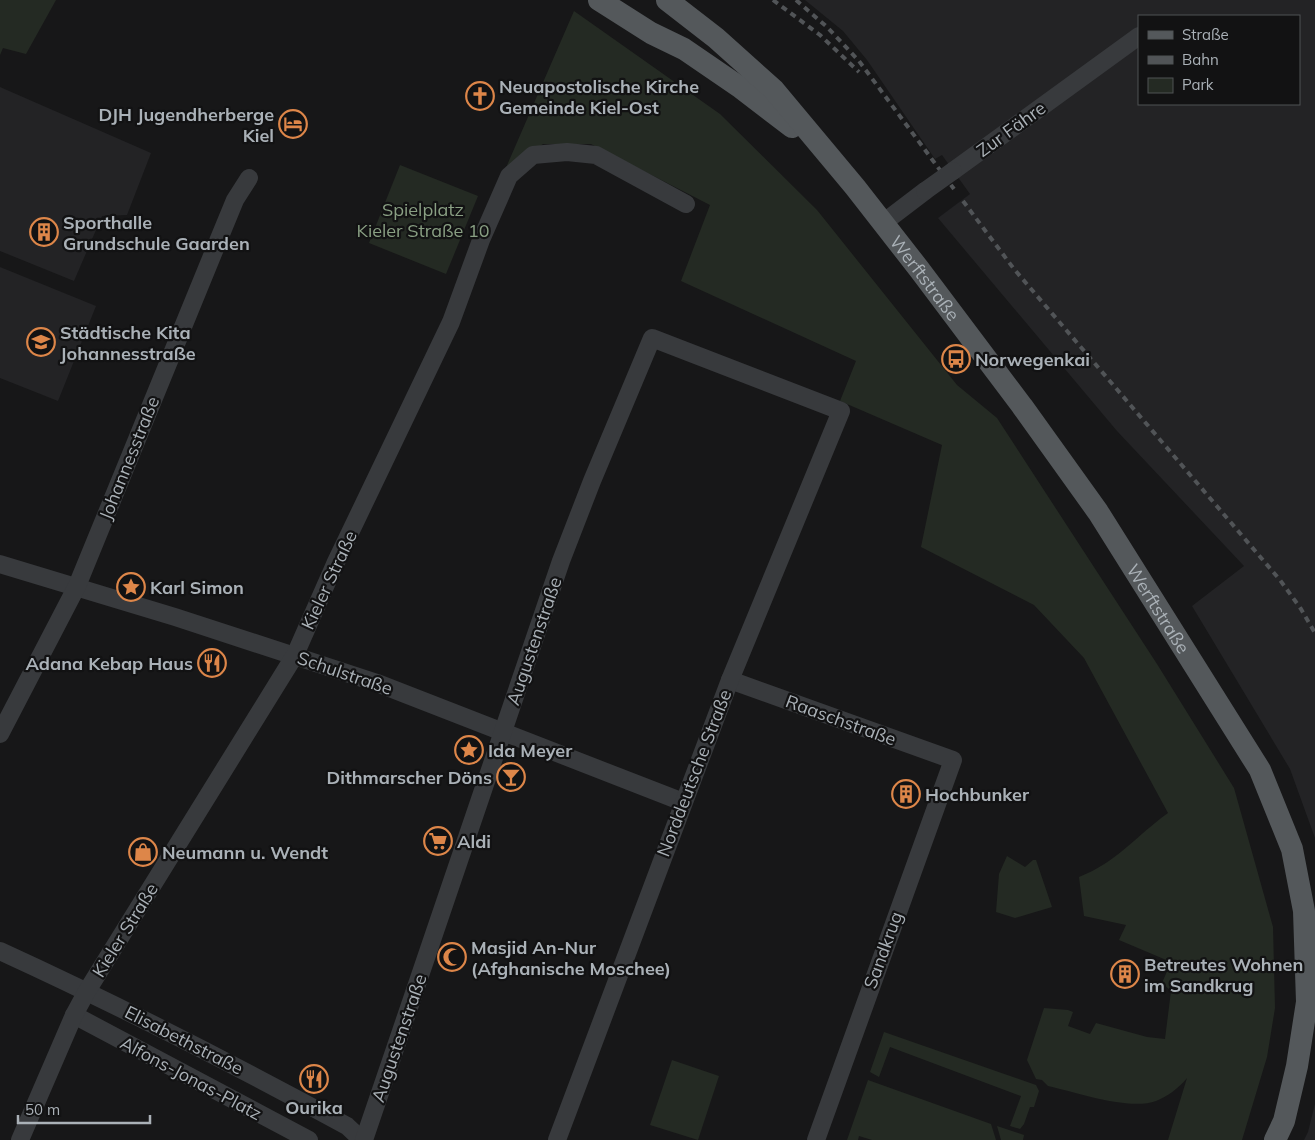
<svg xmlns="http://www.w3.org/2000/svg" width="1315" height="1140" font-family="Mulish,sans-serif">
	<rect width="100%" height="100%" fill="#171718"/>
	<g fill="#232325" fill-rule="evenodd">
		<path d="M805 0H1315V838L1290 769 1192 606 1244 566 1117 431 938 218 970 194 942 155 935 159 867 60 843 31ZM1139 16H1299V104H1139Z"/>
		<polygon points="0,87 151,153 127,215 102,216 74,281 0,251"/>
		<polygon points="0,267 96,306 58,401 0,378"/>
		<polygon points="1315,1104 1315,1140 1304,1140 1308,1132"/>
	</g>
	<g fill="#242a23">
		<polygon points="0,0 56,0 26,54 3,48 0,55"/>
		<path d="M574 11 720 114 817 210 957 385 997 418 1157 664 1234 788 1273 927 1275 1008 1267 1057 1242 1140H1168L1187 1078C1179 1088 1168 1096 1156 1101 1129 1111 1076 1092 1048 1086L1042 1080 1036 1079 1027 1060 1044 1008 1068 1010 1073 1012 1068 1026 1090 1034 1096 1023 1147 1037 1165 1039 1171 991 1162 983 1171 962 1119 940 1126 925 1084 916 1079 877C1117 862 1136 836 1168 813L1084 658 1034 605 921 547 942 445 840 401 856 361 681 281 710 205 591 144H543L505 170Z"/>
		<polygon points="400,165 478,196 446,274 369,243"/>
		<polygon points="1007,856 1025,867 1033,860 1036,860 1052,907 1015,918 996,912 999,874"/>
		<polygon points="884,1032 1036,1085 1039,1091 1034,1107 1030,1107 1024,1124 1020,1129 1010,1126 1021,1096 890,1047 879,1077 870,1072"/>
		<polygon points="672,1060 719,1076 698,1140 650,1125"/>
		<polygon points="868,1080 991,1124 996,1140 872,1140 859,1136 858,1140 847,1140"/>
		<polygon points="997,1126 1024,1135 1023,1140 1001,1140"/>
	</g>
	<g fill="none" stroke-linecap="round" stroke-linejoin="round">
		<g stroke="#383a3d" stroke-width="18">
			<polyline points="953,171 1139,36"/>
			<polyline points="883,223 925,191"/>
			<polyline points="0,564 175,617 377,683 683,802"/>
			<polyline points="730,680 953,760 816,1140"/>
			<polyline points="0,734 77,586 214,251 235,200 249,178"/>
			<path d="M0 951C118 1005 233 1064 347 1126L362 1140"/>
			<polyline points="74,1015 309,1140"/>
			<polyline points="20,1140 74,1015 87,991 295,655 335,564 451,322 481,240 509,176 533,155 567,152 596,155 686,204"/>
			<polyline points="364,1140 561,561 592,481 652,338 841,411 730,680 557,1140"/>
		</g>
		<g stroke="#54585b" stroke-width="22">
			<polyline points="599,0 651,33 684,49 741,88 792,127"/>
			<path id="s1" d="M667 0 716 38 774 90 855 187 919 269 1022 406 1098 512 1260 770 1292 849 1304 911 1307 1002 1297 1066 1284 1121 1275 1140"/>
		</g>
		<g stroke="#515457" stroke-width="4" stroke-dasharray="6 5" stroke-linecap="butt">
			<polyline points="773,0 820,35 859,72"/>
			<polyline points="796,0 827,27 859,61 954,189"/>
			<polyline points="963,201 1014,269 1280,580 1301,609 1315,633"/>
		</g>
		<polyline stroke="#383a3d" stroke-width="18" points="925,191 953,171"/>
	</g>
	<defs>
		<symbol id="church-ring" viewBox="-11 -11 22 22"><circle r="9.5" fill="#121213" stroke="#dd8649" stroke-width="1.5"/><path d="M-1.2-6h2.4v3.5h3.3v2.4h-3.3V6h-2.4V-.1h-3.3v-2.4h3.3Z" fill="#dd8649"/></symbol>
		<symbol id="hotel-ring" viewBox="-11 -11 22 22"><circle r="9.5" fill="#121213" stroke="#dd8649" stroke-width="1.5"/><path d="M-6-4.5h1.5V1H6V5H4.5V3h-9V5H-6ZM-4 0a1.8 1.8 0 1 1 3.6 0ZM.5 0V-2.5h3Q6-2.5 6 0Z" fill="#dd8649"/></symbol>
		<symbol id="building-ring" viewBox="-11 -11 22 22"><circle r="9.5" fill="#121213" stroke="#dd8649" stroke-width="1.5"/><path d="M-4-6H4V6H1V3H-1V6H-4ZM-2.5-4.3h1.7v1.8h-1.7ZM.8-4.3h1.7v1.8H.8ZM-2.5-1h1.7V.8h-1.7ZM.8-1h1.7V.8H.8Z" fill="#dd8649"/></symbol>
		<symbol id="school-ring" viewBox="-11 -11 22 22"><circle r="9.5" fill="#121213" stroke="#dd8649" stroke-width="1.5"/><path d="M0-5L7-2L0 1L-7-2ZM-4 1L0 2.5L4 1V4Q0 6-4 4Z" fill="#dd8649"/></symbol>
		<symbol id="bus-ring" viewBox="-11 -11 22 22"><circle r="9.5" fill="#121213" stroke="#dd8649" stroke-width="1.5"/><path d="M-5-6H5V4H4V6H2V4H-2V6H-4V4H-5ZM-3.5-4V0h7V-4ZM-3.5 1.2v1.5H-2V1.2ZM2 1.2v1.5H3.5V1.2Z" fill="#dd8649"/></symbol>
		<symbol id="sight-ring" viewBox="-11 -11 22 22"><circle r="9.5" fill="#121213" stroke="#dd8649" stroke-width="1.5"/><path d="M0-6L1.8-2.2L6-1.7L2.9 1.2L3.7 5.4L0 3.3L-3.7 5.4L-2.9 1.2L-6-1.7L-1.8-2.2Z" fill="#dd8649"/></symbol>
		<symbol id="restaurant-ring" viewBox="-11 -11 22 22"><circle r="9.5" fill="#121213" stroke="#dd8649" stroke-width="1.5"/><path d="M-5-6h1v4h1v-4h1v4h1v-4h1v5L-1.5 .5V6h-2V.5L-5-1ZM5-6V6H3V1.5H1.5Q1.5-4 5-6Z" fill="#dd8649"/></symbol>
		<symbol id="bar-ring" viewBox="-11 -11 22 22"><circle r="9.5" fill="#121213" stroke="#dd8649" stroke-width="1.5"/><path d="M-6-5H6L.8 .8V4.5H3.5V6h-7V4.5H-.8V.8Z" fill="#dd8649"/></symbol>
		<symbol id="supermarket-ring" viewBox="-11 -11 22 22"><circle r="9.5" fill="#121213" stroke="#dd8649" stroke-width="1.5"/><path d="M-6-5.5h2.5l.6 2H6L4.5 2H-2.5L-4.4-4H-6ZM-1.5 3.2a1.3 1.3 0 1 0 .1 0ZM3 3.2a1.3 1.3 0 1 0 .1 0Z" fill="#dd8649"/></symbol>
		<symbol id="shop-ring" viewBox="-11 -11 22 22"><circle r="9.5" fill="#121213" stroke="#dd8649" stroke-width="1.5"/><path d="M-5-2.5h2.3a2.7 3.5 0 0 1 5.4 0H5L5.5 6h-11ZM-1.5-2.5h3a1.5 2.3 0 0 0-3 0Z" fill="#dd8649"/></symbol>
		<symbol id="mosque-ring" viewBox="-11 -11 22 22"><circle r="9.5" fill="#121213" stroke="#dd8649" stroke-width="1.5"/><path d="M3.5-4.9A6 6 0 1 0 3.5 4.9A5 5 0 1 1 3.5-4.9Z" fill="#dd8649"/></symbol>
	</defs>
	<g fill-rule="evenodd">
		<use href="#church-ring" x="464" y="80" width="32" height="32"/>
		<use href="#hotel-ring" x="277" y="108" width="32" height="32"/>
		<use href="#building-ring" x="28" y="216" width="32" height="32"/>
		<use href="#school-ring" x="25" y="326" width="32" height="32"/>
		<use href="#bus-ring" x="940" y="343" width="32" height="32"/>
		<use href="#sight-ring" x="115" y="571" width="32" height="32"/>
		<use href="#restaurant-ring" x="196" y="647" width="32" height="32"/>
		<use href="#sight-ring" x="453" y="734" width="32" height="32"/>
		<use href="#bar-ring" x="495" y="761" width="32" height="32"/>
		<use href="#building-ring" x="890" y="778" width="32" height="32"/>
		<use href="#supermarket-ring" x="422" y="825" width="32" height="32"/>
		<use href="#shop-ring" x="127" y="836" width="32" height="32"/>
		<use href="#mosque-ring" x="436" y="941" width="32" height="32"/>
		<use href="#building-ring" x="1109" y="958" width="32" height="32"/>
		<use href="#restaurant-ring" x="298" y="1063" width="32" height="32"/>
	</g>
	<g text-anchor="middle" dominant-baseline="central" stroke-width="4.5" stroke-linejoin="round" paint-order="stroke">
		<g font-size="18" font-weight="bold" fill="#aab1b7" stroke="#121213" text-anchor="start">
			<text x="499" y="86">Neuapostolische Kirche<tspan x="499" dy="21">Gemeinde Kiel-Ost</tspan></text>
			<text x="274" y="114" text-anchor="end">DJH Jugendherberge<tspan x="274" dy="21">Kiel</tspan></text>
			<text x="63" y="222">Sporthalle<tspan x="63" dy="21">Grundschule Gaarden</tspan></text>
			<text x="60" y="332">Städtische Kita<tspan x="60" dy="21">Johannesstraße</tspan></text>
			<text x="975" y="359">Norwegenkai</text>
			<text x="150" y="587">Karl Simon</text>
			<text x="193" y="663" text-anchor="end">Adana Kebap Haus</text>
			<text x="488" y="750">Ida Meyer</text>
			<text x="492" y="777" text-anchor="end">Dithmarscher Döns</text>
			<text x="925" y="794">Hochbunker</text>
			<text x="457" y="841">Aldi</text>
			<text x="162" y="852">Neumann u. Wendt</text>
			<text x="471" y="947">Masjid An-Nur<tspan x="471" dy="21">(Afghanische Moschee)</tspan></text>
			<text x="1144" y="964">Betreutes Wohnen<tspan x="1144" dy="21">im Sandkrug</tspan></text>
			<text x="314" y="1107" text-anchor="middle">Ourika</text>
		</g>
		<g font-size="18" fill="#aab1b7" stroke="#121213">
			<text transform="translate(1011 129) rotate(-36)">Zur Fähre</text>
			<text stroke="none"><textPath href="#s1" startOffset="381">Werftstraße</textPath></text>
			<text transform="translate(129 458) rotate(-68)">Johannesstraße</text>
			<text transform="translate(329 580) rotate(-65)">Kieler Straße</text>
			<text stroke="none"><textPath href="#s1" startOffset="786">Werftstraße</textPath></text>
			<text transform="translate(534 641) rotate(-71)">Augustenstraße</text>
			<text transform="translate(345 673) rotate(19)">Schulstraße</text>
			<text transform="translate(841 720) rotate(20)">Raaschstraße</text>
			<text transform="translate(694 773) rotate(-69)">Norddeutsche Straße</text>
			<text transform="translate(125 930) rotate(-58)">Kieler Straße</text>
			<text transform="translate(883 950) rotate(-70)">Sandkrug</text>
			<text transform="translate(399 1038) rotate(-71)">Augustenstraße</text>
			<text transform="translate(184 1040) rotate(27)">Elisabethstraße</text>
			<text transform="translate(191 1078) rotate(28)">Alfons-Jonas-Platz</text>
		</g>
		<g font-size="18" fill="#899f83" stroke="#121213">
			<text x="423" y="209">Spielplatz<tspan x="423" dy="21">Kieler Straße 10</tspan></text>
		</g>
	</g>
	<rect x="1138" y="15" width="162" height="90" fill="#121213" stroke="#4f5255"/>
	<rect x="1148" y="31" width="25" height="8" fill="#54585b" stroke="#4f5255"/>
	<text x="1182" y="40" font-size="15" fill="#aab1b7">Straße</text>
	<rect x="1148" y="56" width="25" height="8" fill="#515457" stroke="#4f5255"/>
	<text x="1182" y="65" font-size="15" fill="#aab1b7">Bahn</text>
	<rect x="1148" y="78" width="25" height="15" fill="#242a23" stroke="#4f5255"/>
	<text x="1182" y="90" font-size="15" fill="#aab1b7">Park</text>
	<path d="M18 1115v8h132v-8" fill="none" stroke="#aab1b7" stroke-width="2.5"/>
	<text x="25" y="1115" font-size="15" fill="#aab1b7" stroke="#121213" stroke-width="4" paint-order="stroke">50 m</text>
</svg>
